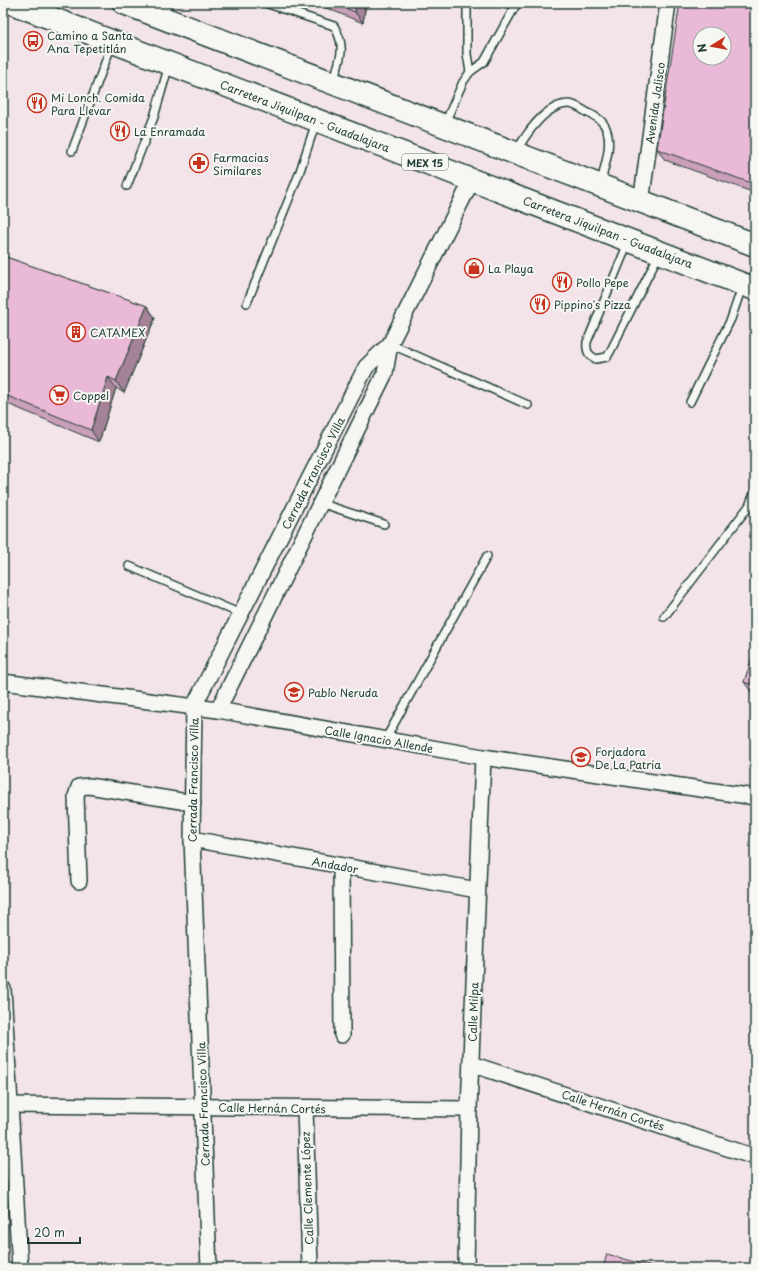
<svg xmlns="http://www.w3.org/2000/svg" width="758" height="1271" font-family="'Playpen Sans',sans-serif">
	<rect width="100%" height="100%" fill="#f3e4ea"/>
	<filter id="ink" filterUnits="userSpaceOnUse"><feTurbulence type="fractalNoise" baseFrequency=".025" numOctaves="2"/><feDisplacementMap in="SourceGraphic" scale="8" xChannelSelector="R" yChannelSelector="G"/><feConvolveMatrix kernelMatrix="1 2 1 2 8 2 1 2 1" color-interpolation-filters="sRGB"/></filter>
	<g filter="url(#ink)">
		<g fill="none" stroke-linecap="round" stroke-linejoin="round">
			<defs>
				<g id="lane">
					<path d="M265 3 334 26C347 48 340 58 333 82"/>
					<polyline points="467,3 467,54 470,72"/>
					<polyline points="445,123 463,82 470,72 484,62 517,3"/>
					<polyline points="72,151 112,44"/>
					<path d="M516 152C526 134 546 104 569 104 575 104 583 110 588 113 597 117 604 121 607 131 612 147 604 167 601 183"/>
					<polyline points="127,186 154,117 169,65"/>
					<path d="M628 243 587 342C586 351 588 355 596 359L607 357 610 352 659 254"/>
					<polyline points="247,303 299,174 316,122"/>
					<polyline points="390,344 528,405"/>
					<polyline points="690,402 731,319 742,287"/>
					<polyline points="320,503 384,524"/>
					<polyline points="129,566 241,614"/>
					<polyline points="664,617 749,506 755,491"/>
					<polyline points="385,740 487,556"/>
				</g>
				<g id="street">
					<polyline points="161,18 164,3"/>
					<polyline points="641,203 668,3"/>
					<polyline points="3,682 218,710 483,757 755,797"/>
					<polyline points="218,710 385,373 390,344 472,180"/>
					<polyline points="192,839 477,890"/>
					<polyline points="341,867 342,1035"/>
					<polyline points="79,881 76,796 79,787 89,786 193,803"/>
					<polyline points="3,989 20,1268"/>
					<polyline points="471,1064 755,1157"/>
					<polyline points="3,1105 469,1109"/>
					<polyline points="305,1108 310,1268"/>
					<polyline points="209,1268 192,839 194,706 366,367 390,344"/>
					<polyline points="466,1268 469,1109 483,757"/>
				</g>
				<g id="highway">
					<polyline points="12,3 755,289"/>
					<polyline points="124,3 755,245"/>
				</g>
			</defs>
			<use href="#lane" stroke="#1f3d34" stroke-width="10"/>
			<use href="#street" stroke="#1f3d34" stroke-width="18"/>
			<use href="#highway" stroke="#1f3d34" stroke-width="25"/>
			<use href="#lane" stroke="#f6f6f2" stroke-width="7"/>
			<use href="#street" stroke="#f6f6f2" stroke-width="15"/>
			<use href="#highway" stroke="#f6f6f2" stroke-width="22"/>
		</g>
		<g fill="#ca9fba" stroke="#1f3d34">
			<polygon points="314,3 366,3 363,23"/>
			<polygon points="755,3 755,193 665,160 657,149"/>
			<polygon points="3,256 147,306 155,318 124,393 116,388 99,442 3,402"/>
			<polygon points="755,650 755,694 752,693 744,682"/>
		</g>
		<g fill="#a48297" stroke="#1f3d34">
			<polygon points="356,3 366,3 363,23 355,12"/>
			<polygon points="755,156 755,189 751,183"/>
			<polygon points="147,306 155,318 124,393 116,381"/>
			<polygon points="108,377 116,388 99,442 91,430"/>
		</g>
		<g fill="#ebb9d8" stroke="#1f3d34" fill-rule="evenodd">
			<polygon points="333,3 356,3 355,12"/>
			<path d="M680 3H755V156L751 183 657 149ZM700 34H724V58H700Z"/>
			<polygon points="3,256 147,306 116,381 108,377 91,430 3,394"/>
			<polygon points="755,650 755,686 744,682"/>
			<polygon points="607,1254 656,1268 603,1268"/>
		</g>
	</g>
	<defs>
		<symbol id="bus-ring" viewBox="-11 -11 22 22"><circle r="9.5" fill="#f6f6f2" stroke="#c8321e" stroke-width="1.5"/><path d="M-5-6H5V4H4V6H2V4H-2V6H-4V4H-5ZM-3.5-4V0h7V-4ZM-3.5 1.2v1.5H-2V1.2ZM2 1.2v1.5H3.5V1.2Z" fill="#c8321e"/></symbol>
		<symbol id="restaurant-ring" viewBox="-11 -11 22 22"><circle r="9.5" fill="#f6f6f2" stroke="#c8321e" stroke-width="1.5"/><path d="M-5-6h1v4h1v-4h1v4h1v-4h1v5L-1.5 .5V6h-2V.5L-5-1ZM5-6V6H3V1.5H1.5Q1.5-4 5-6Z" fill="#c8321e"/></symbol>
		<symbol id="pharmacy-ring" viewBox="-11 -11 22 22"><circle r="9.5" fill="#f6f6f2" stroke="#c8321e" stroke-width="1.5"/><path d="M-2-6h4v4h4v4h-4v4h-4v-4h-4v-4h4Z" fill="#c8321e"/></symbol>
		<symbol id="shop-ring" viewBox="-11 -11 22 22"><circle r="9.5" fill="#f6f6f2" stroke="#c8321e" stroke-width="1.5"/><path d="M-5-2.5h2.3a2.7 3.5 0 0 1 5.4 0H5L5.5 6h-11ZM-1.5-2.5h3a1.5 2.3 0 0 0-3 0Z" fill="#c8321e"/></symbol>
		<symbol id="building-ring" viewBox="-11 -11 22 22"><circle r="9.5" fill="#f6f6f2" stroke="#c8321e" stroke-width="1.5"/><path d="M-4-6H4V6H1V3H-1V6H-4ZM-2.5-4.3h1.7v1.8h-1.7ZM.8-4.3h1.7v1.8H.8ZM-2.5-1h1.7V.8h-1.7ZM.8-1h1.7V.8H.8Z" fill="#c8321e"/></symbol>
		<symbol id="supermarket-ring" viewBox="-11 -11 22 22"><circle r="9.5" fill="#f6f6f2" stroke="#c8321e" stroke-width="1.5"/><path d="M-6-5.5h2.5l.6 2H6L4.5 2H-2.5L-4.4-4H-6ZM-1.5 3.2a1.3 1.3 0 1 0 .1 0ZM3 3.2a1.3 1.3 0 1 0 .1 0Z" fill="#c8321e"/></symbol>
		<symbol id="school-ring" viewBox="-11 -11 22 22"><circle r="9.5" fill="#f6f6f2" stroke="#c8321e" stroke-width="1.5"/><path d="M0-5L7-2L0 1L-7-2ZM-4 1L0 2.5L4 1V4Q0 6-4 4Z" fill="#c8321e"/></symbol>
	</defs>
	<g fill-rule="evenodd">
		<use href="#bus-ring" x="22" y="30" width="22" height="22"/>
		<use href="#restaurant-ring" x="26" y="92" width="22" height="22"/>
		<use href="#restaurant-ring" x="109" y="120" width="22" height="22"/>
		<use href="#pharmacy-ring" x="188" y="152" width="22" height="22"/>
		<use href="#shop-ring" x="463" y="257" width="22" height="22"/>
		<use href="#restaurant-ring" x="551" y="271" width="22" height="22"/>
		<use href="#restaurant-ring" x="529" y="293" width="22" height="22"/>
		<use href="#building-ring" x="65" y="321" width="22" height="22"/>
		<use href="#supermarket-ring" x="48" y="384" width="22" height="22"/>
		<use href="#school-ring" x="283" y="681" width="22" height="22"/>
		<use href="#school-ring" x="570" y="746" width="22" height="22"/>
	</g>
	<g text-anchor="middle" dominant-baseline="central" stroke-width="4" stroke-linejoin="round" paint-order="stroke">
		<rect fill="#f6f6f2" stroke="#60746d" stroke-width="1" x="402" y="154" width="46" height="16" rx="3"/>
		<g font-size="10" font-weight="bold" fill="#1f3d34">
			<text x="425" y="162">MEX 15</text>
		</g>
		<g font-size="11" fill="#1f3d34" stroke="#f6f6f2" text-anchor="start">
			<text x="47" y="35">Camino a Santa<tspan x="47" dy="13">Ana Tepetitlán</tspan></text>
			<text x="51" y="97">Mi Lonch. Comida<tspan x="51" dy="13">Para Llevar</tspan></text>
			<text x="134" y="131">La Enramada</text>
			<text x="213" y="157">Farmacias<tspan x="213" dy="13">Similares</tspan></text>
			<text x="488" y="268">La Playa</text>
			<text x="576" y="282">Pollo Pepe</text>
			<text x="554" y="304">Pippino's Pizza</text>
			<text x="90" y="332">CATAMEX</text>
			<text x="73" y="395">Coppel</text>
			<text x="308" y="692">Pablo Neruda</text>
			<text x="595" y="751">Forjadora<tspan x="595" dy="13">De La Patria</tspan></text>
		</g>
		<g font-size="11" fill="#1f3d34" stroke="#f6f6f2">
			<text transform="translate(655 103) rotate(-82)">Avenida Jalisco</text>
			<text transform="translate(305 116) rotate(21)">Carretera Jiquilpan - Guadalajara</text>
			<text transform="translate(608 232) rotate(21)">Carretera Jiquilpan - Guadalajara</text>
			<text transform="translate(313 473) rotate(-63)">Cerrada Francisco Villa</text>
			<text transform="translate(379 739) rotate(10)">Calle Ignacio Allende</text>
			<text transform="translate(193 780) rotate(-89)">Cerrada Francisco Villa</text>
			<text transform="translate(335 865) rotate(10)">Andador</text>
			<text transform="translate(473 1012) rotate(-88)">Calle Milpa</text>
			<text transform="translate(203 1104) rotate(-92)">Cerrada Francisco Villa</text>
			<text transform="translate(272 1108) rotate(1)">Calle Hernán Cortés</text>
			<text transform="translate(613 1110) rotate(18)">Calle Hernán Cortés</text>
			<text transform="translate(307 1188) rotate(-92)">Calle Clemente López</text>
		</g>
	</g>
	<rect width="758" height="1271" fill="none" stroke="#f6f6f2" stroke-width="16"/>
	<rect x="8" y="8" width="742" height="1255" fill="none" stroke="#1f3d34" stroke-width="1.5" filter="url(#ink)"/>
	<g transform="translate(712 46) rotate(259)"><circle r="19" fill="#f6f6f2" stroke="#a0aca6"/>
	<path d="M0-3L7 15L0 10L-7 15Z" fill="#c8321e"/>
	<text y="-6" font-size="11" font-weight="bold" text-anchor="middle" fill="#1f3d34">N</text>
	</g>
	<path d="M28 1237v6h52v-6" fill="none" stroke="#1f3d34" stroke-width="2"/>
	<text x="34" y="1237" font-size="12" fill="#1f3d34" stroke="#f6f6f2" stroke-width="3" paint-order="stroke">20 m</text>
</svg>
